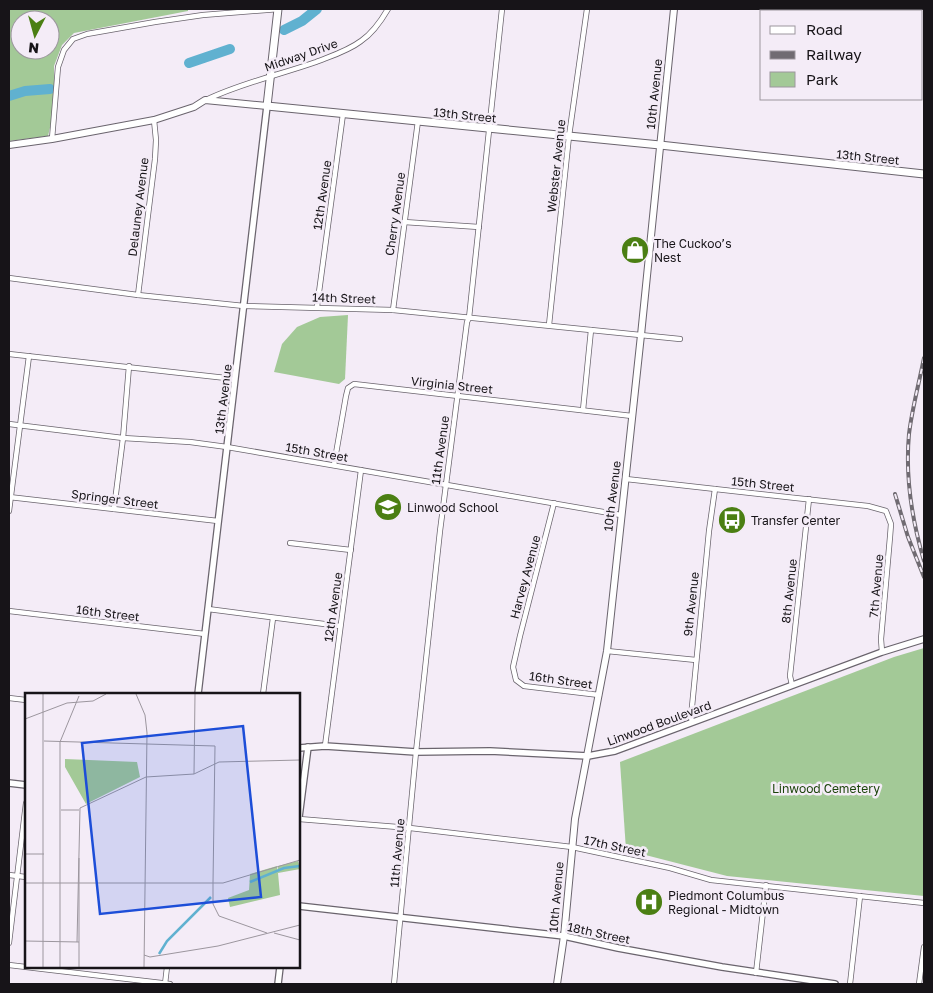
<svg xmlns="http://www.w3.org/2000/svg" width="933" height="993" font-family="'Golos Text',sans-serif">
	<rect width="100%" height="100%" fill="#f4ecf7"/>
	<g fill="#a3c997" fill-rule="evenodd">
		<path d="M9 9H188V11L74 33 62 45 54 66V111L48 136 9 141ZM20 20H50V50H20Z"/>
		<polygon points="348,315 345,379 339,384 274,372 282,344 297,327 320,317"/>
		<polygon points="924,648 924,896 727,876 626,850 620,762 894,657"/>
	</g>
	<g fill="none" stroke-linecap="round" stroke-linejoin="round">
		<g stroke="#60b1d0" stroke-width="10">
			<polyline points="284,30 302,21 317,9"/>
			<polyline points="189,63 230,49"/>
			<polyline points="9,96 25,91 50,89"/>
		</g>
		<defs>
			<g id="minor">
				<path d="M206 100C241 83 279 75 316 62 331 56 348 51 361 41 373 33 381 21 388 9"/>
				<polyline points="52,139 58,67 64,50 73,39 87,34 155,22 203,15 279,9"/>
				<polyline points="404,222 479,227"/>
				<polyline points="9,278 138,295 244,306 393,310 680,339"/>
				<polyline points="138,295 155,159 156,140 154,120"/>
				<polyline points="317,307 343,114"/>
				<polyline points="393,310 418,121"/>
				<polyline points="549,325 569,136 587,9"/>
				<polyline points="9,354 235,379"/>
				<polyline points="583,410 591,330"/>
				<polyline points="9,424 123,438 190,442 227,447 621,515"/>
				<polyline points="334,465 346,396 348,388 354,384 632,416"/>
				<polyline points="626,479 868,506 886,511 891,524 890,537 881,639 882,652"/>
				<polyline points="9,497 218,521"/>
				<polyline points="554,503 520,636 513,667 516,680 524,686 599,695"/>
				<polyline points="114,509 123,438 129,366"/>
				<polyline points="9,511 29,356"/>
				<polyline points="290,543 351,550"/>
				<polyline points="208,609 340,626"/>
				<polyline points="9,611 205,634"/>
				<polyline points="607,651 696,660"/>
				<polyline points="792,685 790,676 809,499"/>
				<polyline points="263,694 273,618"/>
				<polyline points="9,698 26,700"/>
				<polyline points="692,722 691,717 709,531 715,489"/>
				<polyline points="325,746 361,470"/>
				<polyline points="299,819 410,828 572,847 670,868 711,880 924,903"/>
				<polyline points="9,875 26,877"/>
				<polyline points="9,943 26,803"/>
				<polyline points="9,965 170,984"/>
				<polyline points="756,973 766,885"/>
				<polyline points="165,984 167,967"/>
				<polyline points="394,984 416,752 440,531 467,322 469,318 502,9"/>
				<polyline points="850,984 860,896"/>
				<polyline points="919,984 924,947"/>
			</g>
			<g id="tertiary">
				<polyline points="198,694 267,106"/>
				<polyline points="299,748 325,746 416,752 490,751 588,756 615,751 882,652 924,639"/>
				<polyline points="9,783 26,785"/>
				<polyline points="299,817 308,747"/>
				<polyline points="299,906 564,936 618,948 722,967 835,984"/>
				<polyline points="278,984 280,967"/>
			</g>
			<g id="secondary">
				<polyline points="9,145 52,139 154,120 194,107 205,100 267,106"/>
				<polyline points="557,984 564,936 575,819 607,651 641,335 674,9"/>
			</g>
			<polyline id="primary" points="278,9 267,106 660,145 924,174"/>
		</defs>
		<use href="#minor" stroke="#6a646d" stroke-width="6"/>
		<use href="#tertiary" stroke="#6a646d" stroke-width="8"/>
		<use href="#secondary" stroke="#6a646d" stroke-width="8"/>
		<use href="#primary" stroke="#6a646d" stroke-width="9"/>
		<use href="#minor" stroke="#fff" stroke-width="4.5"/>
		<use href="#tertiary" stroke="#fff" stroke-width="5.5"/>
		<use href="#secondary" stroke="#fff" stroke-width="6"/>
		<use href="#primary" stroke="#fff" stroke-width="7"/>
		<defs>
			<g id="rail">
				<path d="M924 358C919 383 912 409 909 434 905 477 912 520 924 561"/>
				<polyline points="895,494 908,537 924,577"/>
			</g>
		</defs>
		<use href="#rail" stroke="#706b72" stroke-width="4"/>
		<use href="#rail" stroke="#f4ecf7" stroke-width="2" stroke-dasharray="5.5" stroke-linecap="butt"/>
	</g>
	<defs>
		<symbol id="shop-disc" viewBox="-11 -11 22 22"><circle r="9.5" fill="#4b7f13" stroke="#f4ecf7"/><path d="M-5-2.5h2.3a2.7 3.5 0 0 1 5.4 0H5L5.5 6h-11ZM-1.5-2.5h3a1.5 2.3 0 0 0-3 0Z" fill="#fff"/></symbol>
		<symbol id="school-disc" viewBox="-11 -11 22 22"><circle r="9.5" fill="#4b7f13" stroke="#f4ecf7"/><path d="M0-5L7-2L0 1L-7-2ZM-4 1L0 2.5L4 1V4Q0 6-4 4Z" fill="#fff"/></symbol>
		<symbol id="bus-disc" viewBox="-11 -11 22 22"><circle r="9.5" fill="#4b7f13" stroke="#f4ecf7"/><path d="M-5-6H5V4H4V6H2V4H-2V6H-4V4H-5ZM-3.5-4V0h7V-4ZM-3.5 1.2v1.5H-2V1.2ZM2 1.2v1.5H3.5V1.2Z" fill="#fff"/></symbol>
		<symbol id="hospital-disc" viewBox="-11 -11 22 22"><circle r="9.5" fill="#4b7f13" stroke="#f4ecf7"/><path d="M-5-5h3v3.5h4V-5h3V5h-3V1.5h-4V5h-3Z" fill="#fff"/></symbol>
	</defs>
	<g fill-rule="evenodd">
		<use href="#shop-disc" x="619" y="234" width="32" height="32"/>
		<use href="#school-disc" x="372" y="491" width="32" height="32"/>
		<use href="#bus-disc" x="716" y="504" width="32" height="32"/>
		<use href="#hospital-disc" x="633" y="886" width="32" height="32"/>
	</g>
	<g text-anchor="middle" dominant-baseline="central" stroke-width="5" stroke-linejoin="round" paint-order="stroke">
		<g font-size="12" fill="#171418" stroke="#f4ecf7">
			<text transform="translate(301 55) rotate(-19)">Midway Drive</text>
			<text transform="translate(654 94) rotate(-84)">10th Avenue</text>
			<text transform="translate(465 115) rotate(6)">13th Street</text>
			<text transform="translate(868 157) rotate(6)">13th Street</text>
			<text transform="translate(556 166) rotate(-84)">Webster Avenue</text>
			<text transform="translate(322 195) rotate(-82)">12th Avenue</text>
			<text transform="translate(138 207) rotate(-83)">Delauney Avenue</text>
			<text transform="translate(395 214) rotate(-82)">Cherry Avenue</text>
			<text transform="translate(344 298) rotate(2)">14th Street</text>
			<text transform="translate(452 385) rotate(6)">Virginia Street</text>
			<text transform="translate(223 399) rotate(-83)">13th Avenue</text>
			<text transform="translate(440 450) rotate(-82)">11th Avenue</text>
			<text transform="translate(317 452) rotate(10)">15th Street</text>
			<text transform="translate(763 484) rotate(6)">15th Street</text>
			<text transform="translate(612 496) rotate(-83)">10th Avenue</text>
			<text transform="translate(115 499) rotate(7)">Springer Street</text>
			<text transform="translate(525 577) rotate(-75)">Harvey Avenue</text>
			<text transform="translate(876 586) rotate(-85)">7th Avenue</text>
			<text transform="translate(789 591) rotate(-84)">8th Avenue</text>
			<text transform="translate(691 604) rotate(-84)">9th Avenue</text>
			<text transform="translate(333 607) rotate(-82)">12th Avenue</text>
			<text transform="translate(108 613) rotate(7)">16th Street</text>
			<text transform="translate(561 680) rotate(8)">16th Street</text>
			<text transform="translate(659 723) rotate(-20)">Linwood Boulevard</text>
			<text transform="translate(615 846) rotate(12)">17th Street</text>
			<text transform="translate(397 853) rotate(-85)">11th Avenue</text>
			<text transform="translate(556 897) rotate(-85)">10th Avenue</text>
			<text transform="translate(599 933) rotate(12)">18th Street</text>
		</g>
		<g font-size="12" fill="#171418" stroke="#f4ecf7" text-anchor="start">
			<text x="654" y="243">The Cuckoo’s<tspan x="654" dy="14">Nest</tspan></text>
			<text x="407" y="507">Linwood School</text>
			<text x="751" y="520">Transfer Center</text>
			<text x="668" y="895">Piedmont Columbus<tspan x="668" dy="14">Regional - Midtown</tspan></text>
		</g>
		<g font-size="12" fill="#1b440a" stroke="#f4ecf7">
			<text x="826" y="788">Linwood Cemetery</text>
		</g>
	</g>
	<g transform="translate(25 693)">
		<rect width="275" height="275" fill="#f4ecf7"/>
		<path d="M40 66 112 69 115 84 61 111 40 74ZM273 168 275 176 253 180 255 202 205 214 203 205 224 197 225 181 252 173 253 180V173Z" fill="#a3c997"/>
		<path fill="none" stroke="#60b1d0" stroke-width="2.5" d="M225 189 259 175 275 173M134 261 142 248 186 204"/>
		<path fill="none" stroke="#9c969e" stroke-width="1" d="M111 1 120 22 122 40 119 274M0 26 42 10 68 8 81 1M19 48 190 53 188 190M169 81 170 1M36 117H54M0 161H19M0 190H198L275 167M188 190V211L194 223 242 240M249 240 275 247M0 248 54 249V274M52 249 55 115 121 84 169 81 194 69 275 67M54 249V165M119 262 125 264 193 253 275 232M18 274V1M35 274V49L54 3"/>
		<path fill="#1d4ed8" fill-opacity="0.15" stroke="#1d4ed8" stroke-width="2.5" d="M218 33 236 204 75 221 57 50Z"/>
		<rect width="275" height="275" fill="none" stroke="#171418" stroke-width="2.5"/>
	</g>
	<rect width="933" height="993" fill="none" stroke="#171418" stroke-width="20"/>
	<rect x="760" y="10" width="162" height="90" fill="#f4ecf7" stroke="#9c969e"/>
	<rect x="770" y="26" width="25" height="8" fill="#ffffff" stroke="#9c969e"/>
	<text x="806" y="35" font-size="15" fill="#171418">Road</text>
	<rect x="770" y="51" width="25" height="8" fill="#706b72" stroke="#9c969e"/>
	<text x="806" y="60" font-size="15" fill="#171418">Railway</text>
	<rect x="770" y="72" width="25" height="15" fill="#a3c997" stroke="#9c969e"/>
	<text x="806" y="85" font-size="15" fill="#171418">Park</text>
	<g transform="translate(35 35) rotate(186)"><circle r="24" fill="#f4ecf7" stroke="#9c969e"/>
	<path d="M0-4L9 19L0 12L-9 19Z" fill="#4b7f13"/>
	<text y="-8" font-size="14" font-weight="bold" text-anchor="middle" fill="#171418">N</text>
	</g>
</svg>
